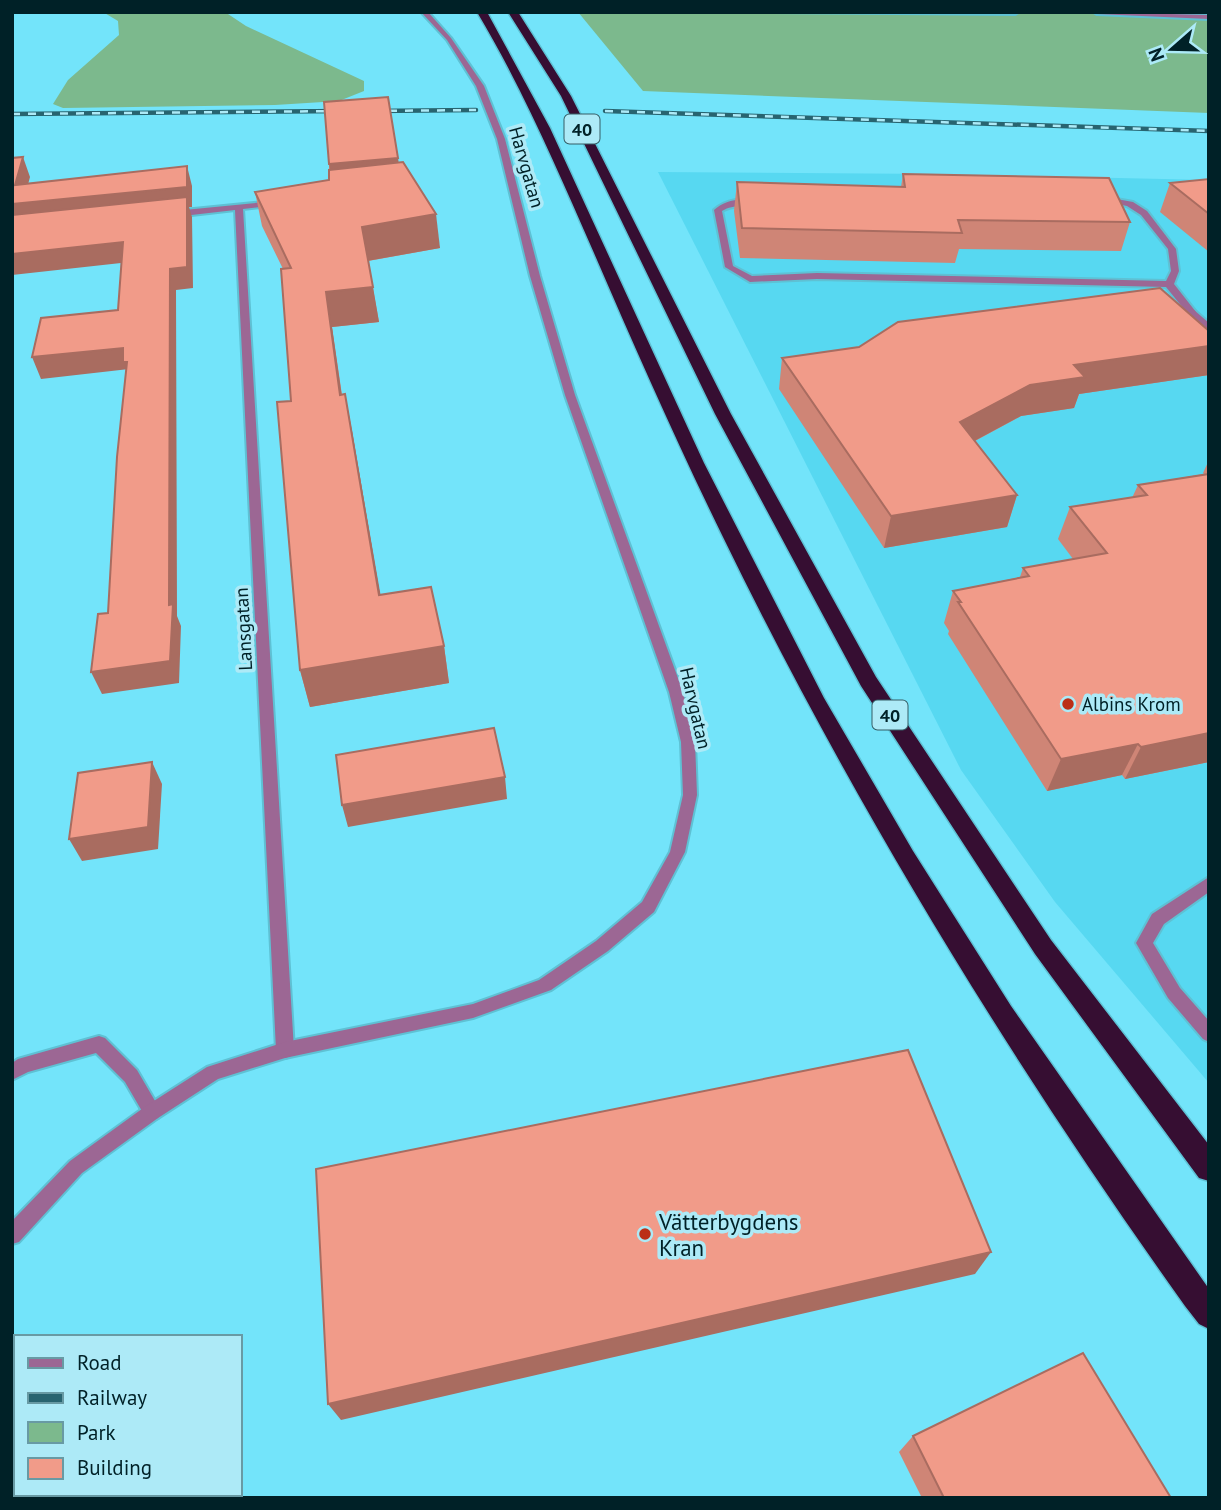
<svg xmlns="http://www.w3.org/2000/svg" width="1221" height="1510" font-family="'PT Sans',sans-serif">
	<rect width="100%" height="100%" fill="#73e4fa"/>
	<polygon fill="#57d8f1" points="658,172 938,174 1209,180 1209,1083 1055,902 961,770"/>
	<g fill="#7cb98d">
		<polygon points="103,12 225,12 246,26 364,81 364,91 339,101 275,105 63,108 53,104 68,80 119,35 118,21"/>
		<polygon points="578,12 1209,12 1209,113 643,91"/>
	</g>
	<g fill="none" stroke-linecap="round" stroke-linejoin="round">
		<defs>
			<g id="service">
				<polygon points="772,12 1018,12 1015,14"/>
				<polygon points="1094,12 1209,15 1209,19 1097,14"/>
				<path d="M1100 196 1133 202 1147 211 1176 249 1179 271 1174 284 1196 312 1194 314H1188L1166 287 817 279 750 282 725 267 714 210C725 200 744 196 757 203 746 209 735 203 722 211L733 266 752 276 817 273 1166 281 1171 271 1168 249 1141 215 1127 206 1100 200Z"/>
				<polygon points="1209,877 1209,892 1164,924 1153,943 1180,988 1209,1021 1209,1042 1203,1039 1168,998 1136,943 1152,914"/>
			</g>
			<g id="minor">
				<polygon points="275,201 278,201 278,205 243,209 294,1050 291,1056 285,1058 279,1056 276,1050 235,210 174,217 170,214 174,211"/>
				<polygon points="1188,310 1194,310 1209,323 1209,331 1188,314"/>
				<polygon points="99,1036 105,1038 137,1070 158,1106 161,1112 158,1118 152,1120 146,1118 125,1082 96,1053 28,1072 12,1080 12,1063 18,1059"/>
			</g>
			<polygon id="tertiary" points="421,12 428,12 451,38 484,86 505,139 540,276 575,395 683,692 695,742 697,795 685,852 654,912 608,951 551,990 473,1018 285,1058 218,1079 158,1118 82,1173 19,1242 12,1244 12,1221 70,1161 146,1106 207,1067 285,1042 473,1004 539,980 596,941 642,902 670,852 683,795 681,742 669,692 565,395 530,276 497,139 476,86 447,40"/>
			<g id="motorway">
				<path d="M477 12H487L550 128 704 463 824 698 913 851 1011 1006 1209 1289V1329L1199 1324 1185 1306C1011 1062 854 806 723 537 677 443 635 348 594 253 558 171 523 89 477 12Z"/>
				<polygon points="508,12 518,12 571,96 731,414 876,677 1051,940 1209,1145 1209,1181 1199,1178 1035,954 861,686 715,414 561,96"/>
			</g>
		</defs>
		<use href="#service" stroke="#5ec1d4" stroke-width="4"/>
		<use href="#minor" stroke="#5ec1d4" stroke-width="4"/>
		<use href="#tertiary" stroke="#5ec1d4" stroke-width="4"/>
		<use href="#motorway" stroke="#5ec1d4" stroke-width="3"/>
		<use href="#service" fill="#9c6794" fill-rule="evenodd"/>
		<use href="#minor" fill="#9c6794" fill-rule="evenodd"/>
		<use href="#tertiary" fill="#9c6794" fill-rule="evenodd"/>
		<use href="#motorway" fill="#360e32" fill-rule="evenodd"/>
		<defs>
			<g id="rail">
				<polyline points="373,111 476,110"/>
				<polyline points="605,111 1209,131"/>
				<polyline points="12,114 345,111"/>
			</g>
		</defs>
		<use href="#rail" stroke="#286470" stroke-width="4.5"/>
		<use href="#rail" stroke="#adeaf7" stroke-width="2.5" stroke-dasharray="8" stroke-linecap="butt"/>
	</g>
	<g fill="#cf8576">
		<polygon points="399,163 440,248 368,261 379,322 332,327 342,395 352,431 380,595 444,646 449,683 310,707 300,670 291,401 283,269 262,226 255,192 329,180 329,164"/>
		<polygon points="903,174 1130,222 1121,251 959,249 955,263 740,258 734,211 737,182 901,187"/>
		<polygon points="1209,179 1209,252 1160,212 1170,183"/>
		<polygon points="1209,331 1209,375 1079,394 1074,408 1021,416 975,441 1017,495 1007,527 884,548 779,389 782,358"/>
		<polygon points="1209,460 1209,762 1125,779 1122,775 1047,791 948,634 949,631 944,623 953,591 1020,577 1023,568 1073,559 1058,539 1070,507 1132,498 1138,485 1204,474 1203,473"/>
		<polygon points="913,1436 1171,1498 922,1498 899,1452"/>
	</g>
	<g fill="#a96c60">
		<polygon points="23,157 30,177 23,203 187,166 192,186 192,207 189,207 192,217 193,288 176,290 177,616 181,626 179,683 102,694 91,672 169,605 170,269 187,208 12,225 12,204 15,185"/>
		<polygon points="398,158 402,186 334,193 329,164"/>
		<polygon points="436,214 440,248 367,261 362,227"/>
		<polygon points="123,242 130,262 12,275 12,254"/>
		<polygon points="373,287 379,322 332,327 347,432 340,395 326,292"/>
		<polygon points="1209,346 1209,375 1079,394 1074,408 1021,416 952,453 960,422 1030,385 1074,365"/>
		<polygon points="123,348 129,369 41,379 32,357"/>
		<polygon points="345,394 352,431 387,632 379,595"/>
		<polygon points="1017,495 1007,527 884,548 891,516"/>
		<polygon points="444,646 449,683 310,707 300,670"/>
		<polygon points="1209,733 1209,762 1125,779 1141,747"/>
		<polygon points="1138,744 1122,775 1047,791 1061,759"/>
		<polygon points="152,762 162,784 158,849 82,861 69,839"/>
		<polygon points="505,777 507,799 348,827 342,805"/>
		<polygon points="991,1252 975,1274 341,1420 328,1404"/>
	</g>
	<g fill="#f19b89" stroke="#a96c60" stroke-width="2">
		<polygon points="388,97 398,158 329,164 324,102"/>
		<polygon points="23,157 15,185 187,166 187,187 12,204 12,158"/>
		<polygon points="403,162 436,214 362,227 373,287 326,292 340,395 345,394 379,595 431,587 444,646 300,670 277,402 291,401 281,269 291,268 255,192 329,180 329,170"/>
		<polygon points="903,174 1109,178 1130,222 958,220 962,233 742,228 737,182 905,187"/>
		<polygon points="1209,179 1209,214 1170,183"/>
		<polygon points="187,197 187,267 170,269 169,605 173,604 170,661 91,672 98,614 108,613 117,457 127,362 123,362 123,348 32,357 41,318 118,310 123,242 12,254 12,215"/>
		<polygon points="1160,288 1209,331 1209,346 1074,365 1085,377 1030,385 960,422 1017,495 891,516 782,358 859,347 898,322"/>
		<polygon points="1209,474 1209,733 1141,747 1138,744 1061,759 958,602 961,602 953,591 1029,576 1023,568 1107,553 1070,507 1147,495 1138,485"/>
		<polygon points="494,728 505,777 342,805 336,755"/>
		<polygon points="152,762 148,827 69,839 78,773"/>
		<polygon points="908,1050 991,1252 328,1404 316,1169"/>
		<polygon points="1083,1353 1171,1498 944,1498 913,1436"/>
	</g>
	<g fill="#bb2f17" stroke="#adeaf7" stroke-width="2.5">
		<circle cx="1068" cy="704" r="7"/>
		<circle cx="645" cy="1234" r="7"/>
	</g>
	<g text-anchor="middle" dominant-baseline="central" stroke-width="7" stroke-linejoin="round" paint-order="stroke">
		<g fill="#adeaf7" stroke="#345d65" stroke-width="2">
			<rect x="564.5" y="114.5" width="35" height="29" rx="5"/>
			<rect x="872.5" y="700.5" width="35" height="29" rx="5"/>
		</g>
		<g font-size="18" font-weight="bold" fill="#002127">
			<text x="582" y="129">40</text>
			<text x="890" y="715">40</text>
		</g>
		<g font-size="19" fill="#002127" stroke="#adeaf7">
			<text transform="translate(527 167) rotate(74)">Harvgatan</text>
			<text transform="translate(243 629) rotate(-93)">Lansgatan</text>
			<text transform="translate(696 708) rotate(77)">Harvgatan</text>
		</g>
		<g font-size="19" fill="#002127" stroke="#adeaf7" text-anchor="start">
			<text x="1082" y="704">Albins Krom</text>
		</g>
		<g font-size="23" fill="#002127" stroke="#adeaf7" text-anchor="start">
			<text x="659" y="1221">Vätterbygdens<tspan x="659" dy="26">Kran</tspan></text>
		</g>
	</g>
	<rect width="1221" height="1510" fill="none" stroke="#002127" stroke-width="28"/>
	<rect x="14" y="1335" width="228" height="161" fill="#adeaf7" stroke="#689aa4" stroke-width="2"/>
	<rect x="28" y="1358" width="35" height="10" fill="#9c6794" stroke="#689aa4" stroke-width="2"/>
	<text x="77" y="1370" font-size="21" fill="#002127">Road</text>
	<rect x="28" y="1393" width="35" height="10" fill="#286470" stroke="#689aa4" stroke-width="2"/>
	<text x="77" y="1405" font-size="21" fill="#002127">Railway</text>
	<rect x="28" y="1422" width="35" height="21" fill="#7cb98d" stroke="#689aa4" stroke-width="2"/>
	<text x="77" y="1440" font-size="21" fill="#002127">Park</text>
	<rect x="28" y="1458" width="35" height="21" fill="#f19b89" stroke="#689aa4" stroke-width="2"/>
	<text x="77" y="1475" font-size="21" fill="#002127">Building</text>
	<g transform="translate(1172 49) rotate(250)" stroke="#adeaf7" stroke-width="5" paint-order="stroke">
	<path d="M0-5L12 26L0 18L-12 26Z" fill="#002127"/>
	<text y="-10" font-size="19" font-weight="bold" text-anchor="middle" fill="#002127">N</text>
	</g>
</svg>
